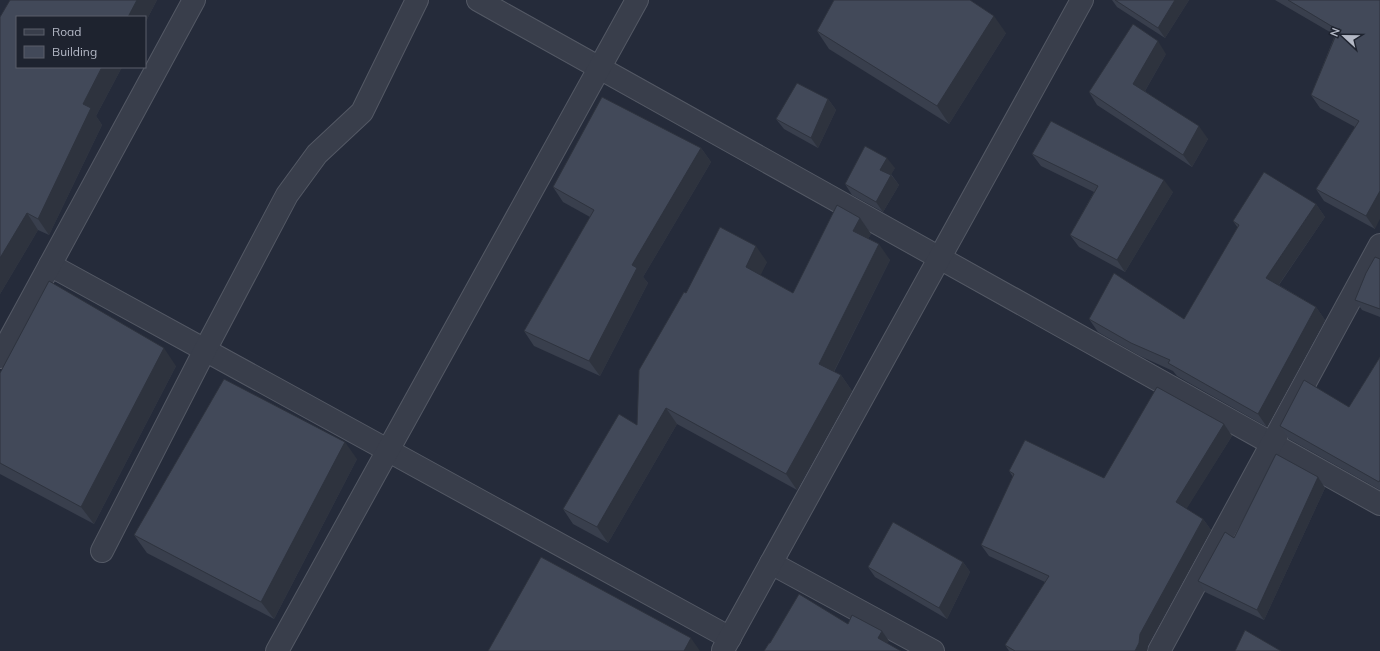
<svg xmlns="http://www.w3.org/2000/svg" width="1380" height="651" font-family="Mulish,sans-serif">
	<rect width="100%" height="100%" fill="#252b3a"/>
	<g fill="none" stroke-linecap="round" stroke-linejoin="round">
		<defs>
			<g id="minor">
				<polyline points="478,0 1380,504"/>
				<polyline points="50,265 730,638"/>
				<polyline points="0,357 194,0"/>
				<polyline points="102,551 205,350 287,195 317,154 362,112 417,0"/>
				<polyline points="771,563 933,651"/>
				<polyline points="723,650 1082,0"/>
				<polyline points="277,651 637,0"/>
				<polyline points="1159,651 1380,245"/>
			</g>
		</defs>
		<use href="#minor" stroke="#545965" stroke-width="24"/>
		<use href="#minor" stroke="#393e4b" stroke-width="22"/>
	</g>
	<g fill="#393f4d">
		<polygon points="10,0 157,0 145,23 17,67 122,67 96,116 102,125 49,235 38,230 0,294"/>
		<polygon points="1112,0 1189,0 1165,38 1117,7"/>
		<polygon points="1275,0 1380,0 1375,229 1324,201 1316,189 1355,127 1320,108 1311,95 1335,35"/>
		<polygon points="817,31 1006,33 949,124 829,49"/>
		<polygon points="1166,54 1145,91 1208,139 1192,167 1097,105 1089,92"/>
		<polygon points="828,99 836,110 818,148 784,129 776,119"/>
		<polygon points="701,148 711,162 643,277 648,283 600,376 534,346 524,331 590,217 563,202 553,187"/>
		<polygon points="1032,154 1173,192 1125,272 1079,247 1070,235 1094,192 1041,166"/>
		<polygon points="895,168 891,174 899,185 883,212 852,195 845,184"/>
		<polygon points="1316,204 1325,217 1279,285 1316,307 1325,320 1267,427 1177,376 1173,371 1140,356 1098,332 1089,319 1184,319 1238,228 1233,221"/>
		<polygon points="860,218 871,234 868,239 890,260 834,372 841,375 852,391 797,490 677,424 608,543 573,524 563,509 637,425 686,293 767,262 760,275 793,293"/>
		<polygon points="1380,259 1380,317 1362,310 1355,300"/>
		<polygon points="1380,357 1380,490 1289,439 1280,426 1349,407"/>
		<polygon points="176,366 94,524 0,474 0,373"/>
		<polygon points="1224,424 1232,436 1186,509 1203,519 1211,530 1148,645 1147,651 1009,651 1005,645 1045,582 989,556 981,545 1013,477 1009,471 1104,478"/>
		<polygon points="357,459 274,619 147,553 134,535"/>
		<polygon points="1318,477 1325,488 1264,620 1205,592 1198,581 1234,538"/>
		<polygon points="963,562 970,572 947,619 875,577 868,567"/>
	</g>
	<g fill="#2e333e">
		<polygon points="137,0 157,0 145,23 145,17 128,17"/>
		<polygon points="1175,0 1189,0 1165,38 1158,28"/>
		<polygon points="994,16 1006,33 949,124 937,106"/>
		<polygon points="1158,41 1166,54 1142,96 1133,84"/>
		<polygon points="102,67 122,67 96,116 102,125 49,235 38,219 83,104"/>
		<polygon points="828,99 836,110 818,148 811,138"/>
		<polygon points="1199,126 1208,139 1192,167 1183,155"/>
		<polygon points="701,148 711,162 643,277 648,283 600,376 589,361 632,265"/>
		<polygon points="887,158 895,168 888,180 880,170"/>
		<polygon points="891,175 899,185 883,212 876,202"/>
		<polygon points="1164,180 1173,192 1125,272 1117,260"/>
		<polygon points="1380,191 1380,219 1375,229 1366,216"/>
		<polygon points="1316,204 1325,217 1275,290 1266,278"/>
		<polygon points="27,213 38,230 0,294 0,258"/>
		<polygon points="860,218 871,234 864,246 853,231"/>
		<polygon points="879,244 890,260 830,379 819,364"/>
		<polygon points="756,246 767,262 757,283 746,267"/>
		<polygon points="1316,307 1325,320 1267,427 1258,414"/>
		<polygon points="164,348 176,366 94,524 81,507"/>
		<polygon points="841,375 852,391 797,490 786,474"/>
		<polygon points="666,408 677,424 608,543 597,527"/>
		<polygon points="1224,424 1232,436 1184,513 1176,502"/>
		<polygon points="345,442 357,459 274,619 261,602"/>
		<polygon points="1318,477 1325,488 1264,620 1257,610"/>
		<polygon points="1203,519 1211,530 1148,645 1147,651 1135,651 1140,634"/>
		<polygon points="963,562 970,572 947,619 939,608"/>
		<polygon points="882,631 889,641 885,648 878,638"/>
		<polygon points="691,638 700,651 684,651"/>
	</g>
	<g fill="#424959" stroke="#2e333e">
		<polygon points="10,0 137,0 128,17 17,17 17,67 102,67 83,104 91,108 38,219 27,213 0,258 0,17"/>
		<polygon points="834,0 970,0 994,16 937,106 817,31"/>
		<polygon points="1115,0 1175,0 1158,28"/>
		<polygon points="1288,0 1380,0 1380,191 1366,216 1316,189 1359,121 1311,95 1338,30"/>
		<polygon points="1133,24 1158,41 1133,84 1199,126 1183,155 1089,92"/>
		<polygon points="797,83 828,99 811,138 776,119"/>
		<polygon points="602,97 701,148 632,265 637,268 589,361 524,331 594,210 553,187"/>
		<polygon points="1051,121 1164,180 1117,260 1070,235 1098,186 1032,154"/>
		<polygon points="865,146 887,158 880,170 891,175 876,202 845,184"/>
		<polygon points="1264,172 1316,204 1266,278 1316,307 1258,414 1168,363 1170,360 1131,343 1089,319 1114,273 1184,319 1239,225 1233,221"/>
		<polygon points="837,205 860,218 853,231 879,244 819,364 841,375 786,474 666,408 597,527 563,509 619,414 637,425 639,370 684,292 686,293 720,227 756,246 746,267 793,293"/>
		<polygon points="1375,257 1380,259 1380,309 1355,300 1366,273"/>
		<polygon points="49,281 164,348 81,507 0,463 0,373"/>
		<polygon points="1380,357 1380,480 1379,482 1280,426 1304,380 1349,407"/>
		<polygon points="224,379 345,442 261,602 134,535"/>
		<polygon points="1157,387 1224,424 1176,502 1203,519 1140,634 1139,643 1135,651 1015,651 1005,645 1049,576 981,545 1014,474 1009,471 1025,440 1104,478"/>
		<polygon points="1276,454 1318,477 1257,610 1198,581 1225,532 1234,538"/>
		<polygon points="893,522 963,562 939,608 868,567"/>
		<polygon points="541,557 691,638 684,651 488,651"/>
		<polygon points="799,594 848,624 852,615 882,631 878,638 901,651 764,651 769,643 770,643"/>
		<polygon points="1245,630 1281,651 1235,651"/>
	</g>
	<rect x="16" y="16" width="130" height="52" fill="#1e232f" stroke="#5a5f6b"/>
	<rect x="24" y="29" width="20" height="6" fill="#393e4b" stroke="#5a5f6b"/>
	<text x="52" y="36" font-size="12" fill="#b4b9c6">Road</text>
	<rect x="24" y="46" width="20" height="12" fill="#424959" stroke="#5a5f6b"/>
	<text x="52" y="56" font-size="12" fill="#b4b9c6">Building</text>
	<g transform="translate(1344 36) rotate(292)" stroke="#1e232f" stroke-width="3" paint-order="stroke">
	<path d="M0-3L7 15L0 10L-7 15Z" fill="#b4b9c6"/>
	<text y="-6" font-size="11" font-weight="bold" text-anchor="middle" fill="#b4b9c6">N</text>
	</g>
</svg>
